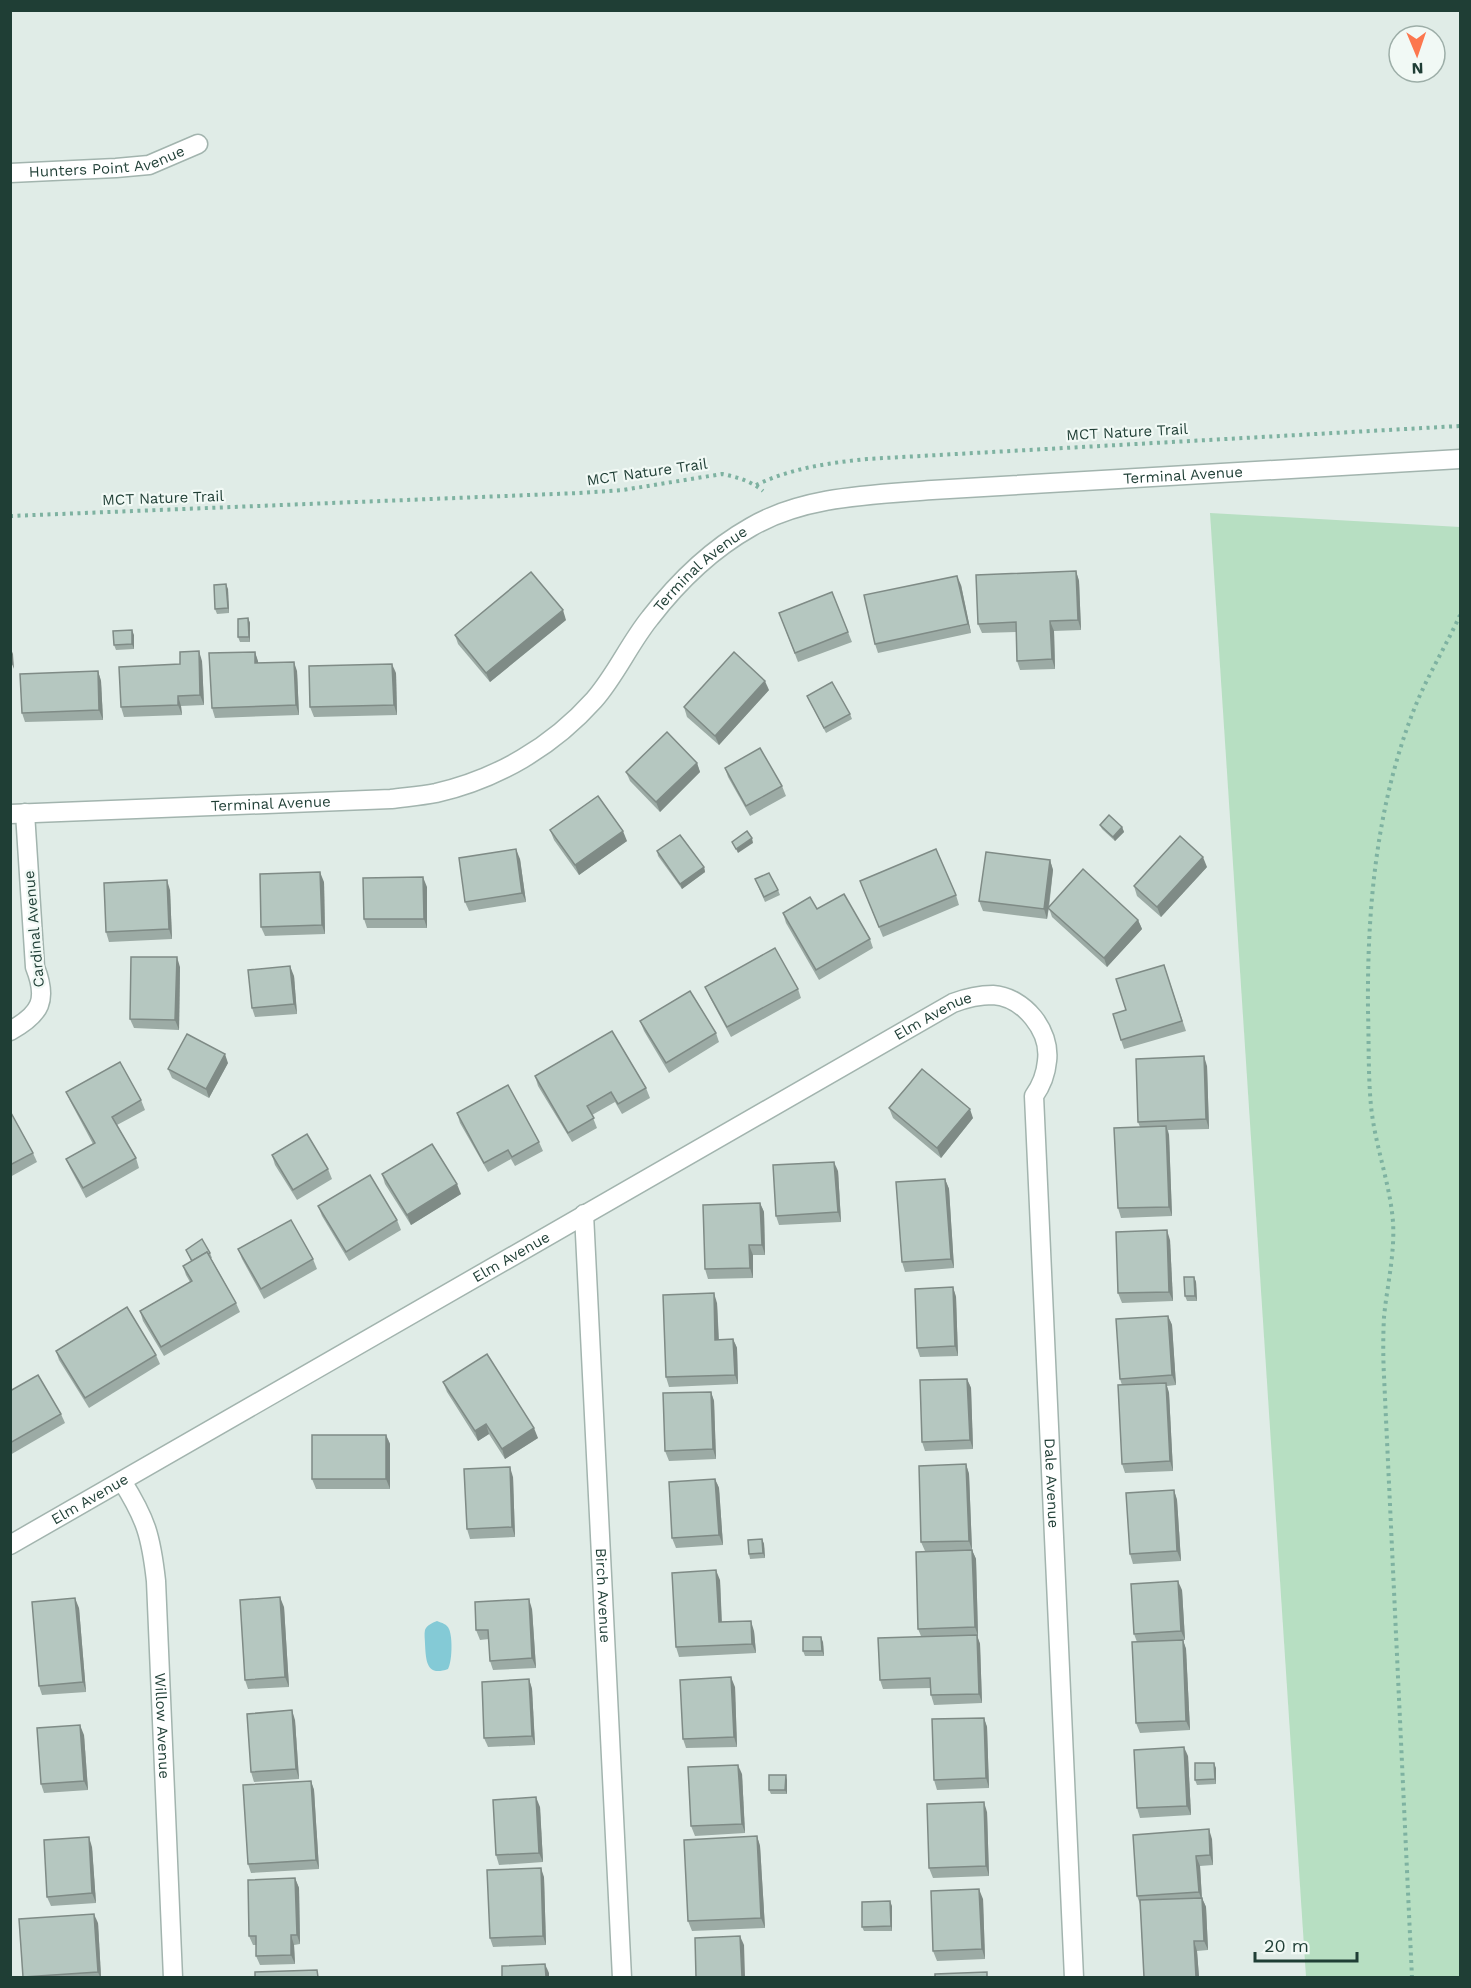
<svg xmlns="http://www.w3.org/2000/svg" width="1471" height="1988" font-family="'Work Sans',sans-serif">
	<rect width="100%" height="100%" fill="#e0ece7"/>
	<polygon fill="#b7dfc2" points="1210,513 1460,527 1460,1977 1306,1977"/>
	<path fill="#84cad6" d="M437 1621C442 1623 447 1624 449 1629 453 1638 452 1662 448 1669 426 1677 426 1660 425 1644 425 1640 424 1634 425 1630 427 1625 432 1623 437 1621Z"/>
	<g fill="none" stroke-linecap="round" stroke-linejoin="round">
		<defs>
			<g id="street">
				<path id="s1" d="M10 173 116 168 149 165 198 144"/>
				<path id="s2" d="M10 814 391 799C406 797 421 796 436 793 497 779 552 747 594 700 616 675 629 644 650 618 677 583 712 549 751 527 804 496 871 495 932 490L1460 459"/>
				<path d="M10 1031C41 1014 48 1000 35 967L25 813"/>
				<path id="s3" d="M584 1214 622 1978"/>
				<path id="s4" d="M122 1481C146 1519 151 1536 156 1581L173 1978"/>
				<path id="s5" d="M10 1545 953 1003C966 998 978 995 993 995 1024 997 1051 1031 1047 1061 1046 1073 1041 1086 1034 1096L1074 1978"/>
			</g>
		</defs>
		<use href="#street" stroke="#a2b4ae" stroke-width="21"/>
		<g stroke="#7eb2a1" stroke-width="4" stroke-dasharray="3 4.5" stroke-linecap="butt">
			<path d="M756 485C792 468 828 463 867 459L1460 426"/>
			<path d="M10 516 579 493 623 490 722 474C737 477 751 481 763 491"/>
			<path d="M1412 1978 1384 1376C1383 1356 1383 1337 1384 1317 1387 1286 1395 1254 1393 1222 1390 1183 1375 1146 1371 1106 1368 1075 1369 1043 1368 1011 1367 910 1376 808 1413 712 1426 678 1445 648 1460 615"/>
		</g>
		<use href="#street" stroke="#fff" stroke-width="18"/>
	</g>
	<g fill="#9caba5">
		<polygon points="1076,571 1079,581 1081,630 1054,631 1055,669 1020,670 1017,661 1016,632 982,633 978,624"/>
		<polygon points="961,585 971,633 878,653 875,644"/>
		<polygon points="228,589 229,613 217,614 215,609"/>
		<polygon points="832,592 852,642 798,662 779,613"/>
		<polygon points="248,618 250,623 250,642 240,642 238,637"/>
		<polygon points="566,620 490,682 458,644 455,635"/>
		<polygon points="134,635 134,649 116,650 114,645"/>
		<polygon points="255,652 258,663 297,671 299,715 215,718 212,708"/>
		<polygon points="202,661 204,705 181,706 182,715 124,717 121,707 180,664"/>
		<polygon points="98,671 101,681 103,720 25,722 22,713"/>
		<polygon points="396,673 397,715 314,717 310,707"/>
		<polygon points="769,690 719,745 687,717 684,707"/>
		<polygon points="807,696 850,714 852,719 826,733"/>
		<polygon points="697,763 700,772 660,812 630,781 626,772"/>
		<polygon points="725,768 782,786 786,796 750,816 728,777"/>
		<polygon points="1100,825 1122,827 1124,832 1115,841 1102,829"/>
		<polygon points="550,830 627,841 579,875 554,840"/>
		<polygon points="657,851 704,867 705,872 682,889 658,856"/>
		<polygon points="520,859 526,902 469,911 465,902"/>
		<polygon points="1050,860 1053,870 1049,908 1138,920 1142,929 1107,967 1052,917 1049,908 1047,919 983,911 979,901"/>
		<polygon points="1207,867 1161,917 1137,896 1134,886"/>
		<polygon points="755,879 778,890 780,895 765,902"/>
		<polygon points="860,881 956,895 959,905 883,937"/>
		<polygon points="324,882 325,934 265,936 261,927"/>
		<polygon points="427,887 427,928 367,928 364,919"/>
		<polygon points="170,890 172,939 109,942 106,932"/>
		<polygon points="817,909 870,939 873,948 819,980 786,923 783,913"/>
		<polygon points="1164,965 1186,1031 1124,1049 1121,1040 1126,1010"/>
		<polygon points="180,967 179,1030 134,1028 130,1019"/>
		<polygon points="294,976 297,1014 255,1017 252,1008"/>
		<polygon points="705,987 798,989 801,998 731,1037 709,996"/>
		<polygon points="640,1021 716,1033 719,1042 669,1073 644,1031"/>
		<polygon points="228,1063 209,1098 172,1078 168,1069"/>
		<polygon points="1207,1066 1209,1129 1168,1130 1169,1135 1172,1216 1121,1218 1118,1208 1140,1127 1138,1122"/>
		<polygon points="535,1076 646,1088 650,1098 622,1114 615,1102 592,1115 597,1128 572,1142 538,1086"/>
		<polygon points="66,1092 141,1100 145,1110 117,1125 136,1158 139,1168 86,1198 70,1168 66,1159 93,1144 70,1101"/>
		<polygon points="889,1108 973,1118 941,1158 893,1118"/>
		<polygon points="10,1111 33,1153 37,1162 10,1177"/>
		<polygon points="457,1113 539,1142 543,1151 515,1166 511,1159 488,1172 460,1123"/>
		<polygon points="272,1155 328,1169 332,1179 297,1200 275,1165"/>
		<polygon points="838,1171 841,1222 779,1225 776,1216"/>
		<polygon points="382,1174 461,1194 411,1225 385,1184"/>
		<polygon points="945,1179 949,1189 954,1268 905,1272 902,1262"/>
		<polygon points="760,1203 764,1212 765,1255 753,1255 753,1278 708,1279 705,1269"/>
		<polygon points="318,1206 397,1220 401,1230 349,1261 322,1216"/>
		<polygon points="1170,1240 1173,1301 1122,1303 1118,1293"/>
		<polygon points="238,1249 313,1259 317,1269 264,1299 242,1259"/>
		<polygon points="186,1250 210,1253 212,1258 211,1258 236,1303 240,1312 164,1356 143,1321 140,1311 190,1282 186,1275 183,1266 191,1261"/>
		<polygon points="1194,1277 1196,1282 1197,1301 1187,1301 1185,1296"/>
		<polygon points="953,1287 956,1297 958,1356 920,1357 917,1348"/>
		<polygon points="717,1303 719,1339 733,1339 737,1348 738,1384 669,1387 666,1377"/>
		<polygon points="1168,1316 1172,1325 1176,1385 1167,1386 1169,1393 1173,1471 1125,1473 1122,1464 1122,1385 1120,1379"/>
		<polygon points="56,1351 156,1355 160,1364 89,1408 59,1360"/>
		<polygon points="967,1379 971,1388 973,1449 925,1451 922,1442"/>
		<polygon points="443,1382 538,1438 505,1459 489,1434 478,1441 447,1392"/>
		<polygon points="10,1391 61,1414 65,1423 10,1455"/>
		<polygon points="711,1392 714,1401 716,1459 669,1461 665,1451"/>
		<polygon points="386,1435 390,1444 390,1489 316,1489 312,1479"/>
		<polygon points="966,1464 969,1474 972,1550 976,1559 978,1636 977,1636 980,1644 982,1703 934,1705 931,1695 931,1688 883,1689 880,1680 921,1636 918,1629 925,1551 921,1542"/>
		<polygon points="513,1477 515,1537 470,1539 467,1529"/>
		<polygon points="715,1479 719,1488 723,1545 676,1548 672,1538"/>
		<polygon points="1174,1490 1177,1500 1181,1561 1133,1564 1130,1554"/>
		<polygon points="762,1539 764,1544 765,1558 750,1559 749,1554"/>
		<polygon points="720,1580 722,1622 754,1631 756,1653 679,1657 676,1647"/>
		<polygon points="1182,1590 1185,1640 1183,1640 1186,1649 1190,1730 1140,1733 1136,1723 1137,1642 1134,1634"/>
		<polygon points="284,1607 289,1687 248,1689 245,1680"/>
		<polygon points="79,1608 86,1692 42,1695 39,1686"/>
		<polygon points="532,1609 536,1668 493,1670 490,1661 489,1639 480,1640 476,1630"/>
		<polygon points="823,1642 824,1656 805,1656 803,1651"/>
		<polygon points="529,1679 532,1689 535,1745 488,1747 484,1738"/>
		<polygon points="735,1687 737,1747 686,1748 683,1739"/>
		<polygon points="984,1718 987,1727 989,1788 937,1790 934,1780"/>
		<polygon points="295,1720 299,1779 254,1782 251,1772"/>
		<polygon points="84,1735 88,1790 44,1793 41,1784"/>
		<polygon points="1188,1756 1191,1815 1140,1818 1137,1808"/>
		<polygon points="1216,1768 1216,1784 1197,1785 1195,1780"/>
		<polygon points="742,1774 745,1833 695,1836 691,1826"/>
		<polygon points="787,1780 787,1794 771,1794 769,1790"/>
		<polygon points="311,1781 314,1790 319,1869 251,1873 248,1864"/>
		<polygon points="540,1807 543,1862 499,1865 496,1855"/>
		<polygon points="987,1812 989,1876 933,1878 929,1868"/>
		<polygon points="757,1836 760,1846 765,1928 692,1931 688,1921"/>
		<polygon points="1212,1839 1213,1865 1200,1866 1202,1898 1206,1907 1208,1950 1197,1951 1199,1977 1144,1977 1140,1904 1137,1896"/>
		<polygon points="92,1847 96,1903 51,1906 47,1897"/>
		<polygon points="544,1877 546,1945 493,1947 490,1938"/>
		<polygon points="295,1878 299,1888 300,1944 294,1945 295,1964 260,1965 256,1956 256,1945 253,1945 249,1936"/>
		<polygon points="983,1899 985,1959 937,1961 933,1951"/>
		<polygon points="892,1906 892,1931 864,1931 862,1927"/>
		<polygon points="98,1923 101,1977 23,1977"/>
	</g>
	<g fill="#7f8b86">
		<polygon points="1076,571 1079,581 1081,630 1078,620"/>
		<polygon points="957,576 961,585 971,633 968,624"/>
		<polygon points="226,584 228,589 229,613 228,608"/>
		<polygon points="563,610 566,620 490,682 486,673"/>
		<polygon points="248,618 250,623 250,642 249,637"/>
		<polygon points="1050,621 1054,631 1055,669 1052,659"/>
		<polygon points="132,630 134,635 134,649 132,644"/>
		<polygon points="11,649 13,654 14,669 12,664"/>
		<polygon points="199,651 202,661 204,705 200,695"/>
		<polygon points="255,652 258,661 259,672 255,663"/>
		<polygon points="294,662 297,671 299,715 296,705"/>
		<polygon points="392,664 396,673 397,715 394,705"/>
		<polygon points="98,671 101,681 103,720 99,710"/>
		<polygon points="765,681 769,690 719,745 715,736"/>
		<polygon points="178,696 181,706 182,715 178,705"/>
		<polygon points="697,763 700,772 660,812 656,802"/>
		<polygon points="1122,827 1124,832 1115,841 1113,837"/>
		<polygon points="623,831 627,841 579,875 575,865"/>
		<polygon points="752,838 753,843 738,853 736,849"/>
		<polygon points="516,849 520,859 526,902 522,893"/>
		<polygon points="1203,857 1207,867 1161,917 1157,907"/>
		<polygon points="1050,860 1053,870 1047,919 1044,909"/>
		<polygon points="704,867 705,872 682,889 680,884"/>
		<polygon points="320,872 324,882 325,934 322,925"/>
		<polygon points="423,877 427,887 427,928 424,919"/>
		<polygon points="167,880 170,890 172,939 169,929"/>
		<polygon points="1138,920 1142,929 1107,967 1104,958"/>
		<polygon points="177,957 180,967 179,1030 175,1020"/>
		<polygon points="290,966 294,976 297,1014 294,1004"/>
		<polygon points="225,1054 228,1063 209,1098 206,1089"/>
		<polygon points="1204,1056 1207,1066 1209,1129 1206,1119"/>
		<polygon points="970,1109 973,1118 941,1158 937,1148"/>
		<polygon points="1166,1126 1169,1135 1172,1216 1169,1207"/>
		<polygon points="834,1162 838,1171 841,1222 838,1212"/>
		<polygon points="945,1179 949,1189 954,1268 951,1259"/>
		<polygon points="457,1184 461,1194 411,1225 407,1215"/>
		<polygon points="760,1203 764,1212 765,1255 762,1245"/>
		<polygon points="1167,1230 1170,1240 1173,1301 1169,1292"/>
		<polygon points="749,1245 753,1255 753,1278 750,1268"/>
		<polygon points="1194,1277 1196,1282 1197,1301 1195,1296"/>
		<polygon points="953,1287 956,1297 958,1356 955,1346"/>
		<polygon points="714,1293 717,1303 719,1349 715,1340"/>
		<polygon points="1168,1316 1172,1325 1176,1385 1172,1375"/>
		<polygon points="733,1339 737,1348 738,1384 735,1375"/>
		<polygon points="967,1379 971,1388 973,1449 970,1440"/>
		<polygon points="1166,1383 1169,1393 1173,1471 1170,1461"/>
		<polygon points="711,1392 714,1401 716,1459 713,1449"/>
		<polygon points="486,1424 489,1434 478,1441 475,1431"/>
		<polygon points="534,1428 538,1438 505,1459 502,1449"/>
		<polygon points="386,1435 390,1444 390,1489 386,1479"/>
		<polygon points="966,1464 969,1474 972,1550 976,1559 978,1636 975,1627 972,1550 969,1541"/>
		<polygon points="510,1467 513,1477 515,1537 512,1527"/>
		<polygon points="715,1479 719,1488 723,1545 719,1535"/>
		<polygon points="1174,1490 1177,1500 1181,1561 1177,1551"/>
		<polygon points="762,1539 764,1544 765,1558 763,1553"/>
		<polygon points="716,1570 720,1580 722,1632 719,1622"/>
		<polygon points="1178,1581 1182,1590 1185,1640 1181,1631"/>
		<polygon points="280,1597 284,1607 289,1687 285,1677"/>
		<polygon points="75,1598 79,1608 86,1692 83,1682"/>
		<polygon points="529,1599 532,1609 536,1668 532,1658"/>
		<polygon points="751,1621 754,1631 756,1653 752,1644"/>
		<polygon points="977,1635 980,1644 982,1703 979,1694"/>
		<polygon points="821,1637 823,1642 824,1656 822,1651"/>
		<polygon points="1183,1640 1186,1649 1190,1730 1186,1721"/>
		<polygon points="731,1677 735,1687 737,1747 734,1737"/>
		<polygon points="529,1679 532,1689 535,1745 532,1736"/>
		<polygon points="292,1710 295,1720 299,1779 296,1769"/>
		<polygon points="984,1718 987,1727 989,1788 986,1778"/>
		<polygon points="80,1725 84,1735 88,1790 84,1781"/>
		<polygon points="1184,1747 1188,1756 1191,1815 1187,1806"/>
		<polygon points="1214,1763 1216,1768 1216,1784 1215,1779"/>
		<polygon points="738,1765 742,1774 745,1833 742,1824"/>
		<polygon points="786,1775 787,1780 787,1794 785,1790"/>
		<polygon points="311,1781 314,1790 319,1869 316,1860"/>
		<polygon points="536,1797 540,1807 543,1862 539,1853"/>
		<polygon points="984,1802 987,1812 989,1876 986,1866"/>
		<polygon points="1209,1829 1212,1839 1213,1865 1210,1855"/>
		<polygon points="757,1836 760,1846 765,1928 761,1918"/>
		<polygon points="89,1837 92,1847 96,1903 92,1893"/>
		<polygon points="1196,1856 1200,1866 1202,1901 1202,1898 1206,1907 1208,1950 1204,1941 1202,1902 1199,1892"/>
		<polygon points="541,1868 544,1877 546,1945 543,1936"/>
		<polygon points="295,1878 299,1888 300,1944 297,1935"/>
		<polygon points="979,1889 983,1899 985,1959 982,1949"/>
		<polygon points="890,1901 892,1906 892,1931 891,1926"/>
		<polygon points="94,1914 98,1923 101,1977 100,1977 98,1972"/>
		<polygon points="291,1935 294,1945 295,1964 291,1955"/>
		<polygon points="740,1936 744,1945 745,1977 742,1977"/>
		<polygon points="1194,1941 1197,1951 1199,1977 1196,1977"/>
		<polygon points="545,1964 549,1973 549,1977 546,1977"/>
	</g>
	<g fill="#b5c7c0" stroke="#7f8b86" stroke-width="1.5">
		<polygon points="1076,571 1078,620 1050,621 1052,659 1017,661 1016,622 978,624 976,575"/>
		<polygon points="531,572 563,610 486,673 455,635"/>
		<polygon points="957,576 968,624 875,644 864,595"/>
		<polygon points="226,584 228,608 215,609 214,585"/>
		<polygon points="832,592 848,632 795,653 779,613"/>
		<polygon points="248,618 249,637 238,637 238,619"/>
		<polygon points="132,630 132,644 114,645 113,631"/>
		<polygon points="10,649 11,649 12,664 10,664"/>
		<polygon points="199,651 200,695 178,696 178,705 121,707 119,667 180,664 180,652"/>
		<polygon points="255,652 255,663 294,662 296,705 212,708 209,653"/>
		<polygon points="734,652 765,681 715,736 684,707"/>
		<polygon points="392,664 394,705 310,707 309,666"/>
		<polygon points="98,671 99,710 22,713 20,674"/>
		<polygon points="832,682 850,714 824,728 807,696"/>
		<polygon points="667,732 697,763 656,802 626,772"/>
		<polygon points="760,748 782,786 746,806 725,768"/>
		<polygon points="598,796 623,831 575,865 550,830"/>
		<polygon points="1109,815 1122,827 1113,837 1100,825"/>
		<polygon points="747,831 752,838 736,849 732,842"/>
		<polygon points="680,835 704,867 680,884 657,851"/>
		<polygon points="1180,836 1203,857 1157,907 1134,886"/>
		<polygon points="516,849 522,893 465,902 459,858"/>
		<polygon points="936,849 956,895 879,927 860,881"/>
		<polygon points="986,852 1050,860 1044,909 979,901"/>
		<polygon points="1083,869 1138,920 1104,958 1048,908"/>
		<polygon points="320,872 322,925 261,927 260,874"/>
		<polygon points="769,873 778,890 764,897 755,879"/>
		<polygon points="423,877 424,919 364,919 363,878"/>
		<polygon points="167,880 169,929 106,932 104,883"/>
		<polygon points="844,894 870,939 816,970 783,913 810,897 817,909"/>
		<polygon points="775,948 798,989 727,1027 705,987"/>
		<polygon points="131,957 177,957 175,1020 130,1019"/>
		<polygon points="1164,965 1182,1021 1121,1040 1113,1014 1126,1010 1116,979"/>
		<polygon points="290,966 294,1004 252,1008 248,970"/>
		<polygon points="690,991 716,1033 666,1063 640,1021"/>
		<polygon points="612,1031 646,1088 618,1104 611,1092 587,1106 594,1118 568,1133 535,1076"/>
		<polygon points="187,1034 225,1054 206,1089 168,1069"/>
		<polygon points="1204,1056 1206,1119 1138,1122 1136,1059"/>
		<polygon points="120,1062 141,1100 112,1117 136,1158 83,1188 66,1159 95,1143 66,1092"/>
		<polygon points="922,1069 970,1109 937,1148 889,1108"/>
		<polygon points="508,1085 539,1142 512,1157 508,1150 484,1163 457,1113"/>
		<polygon points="10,1111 33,1153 10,1165"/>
		<polygon points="1166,1126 1169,1207 1118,1208 1114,1128"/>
		<polygon points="307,1134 328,1169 293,1190 272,1155"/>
		<polygon points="432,1144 457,1184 407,1215 382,1174"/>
		<polygon points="834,1162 838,1212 776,1216 773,1165"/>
		<polygon points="370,1175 397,1220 346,1252 318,1206"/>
		<polygon points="945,1179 951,1259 902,1262 896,1182"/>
		<polygon points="760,1203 762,1245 749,1245 750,1268 705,1269 703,1205"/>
		<polygon points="291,1220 313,1259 261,1289 238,1249"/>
		<polygon points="1167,1230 1169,1292 1118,1293 1116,1232"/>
		<polygon points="202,1239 210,1253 208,1254 207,1252 192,1261 186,1250"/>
		<polygon points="207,1252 236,1303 161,1347 140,1311 192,1281 183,1266"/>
		<polygon points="1184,1277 1194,1277 1195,1296 1185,1296"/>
		<polygon points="953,1287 955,1346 917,1348 915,1289"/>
		<polygon points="714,1293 715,1340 733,1339 735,1375 666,1377 663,1295"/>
		<polygon points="127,1307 156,1355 85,1398 56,1351"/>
		<polygon points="1168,1316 1172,1375 1120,1379 1116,1319"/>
		<polygon points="487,1354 534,1428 502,1449 486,1424 475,1431 443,1382"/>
		<polygon points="38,1375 61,1414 10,1443 10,1391"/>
		<polygon points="967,1379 970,1440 922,1442 920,1380"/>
		<polygon points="1166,1383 1170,1461 1122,1464 1118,1385"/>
		<polygon points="711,1392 713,1449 665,1451 663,1393"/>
		<rect x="312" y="1435" width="74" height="44"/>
		<polygon points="966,1464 969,1541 921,1542 919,1466"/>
		<polygon points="510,1467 512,1527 467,1529 464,1469"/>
		<polygon points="715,1479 719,1535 672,1538 669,1482"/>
		<polygon points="1174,1490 1177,1551 1130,1554 1126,1493"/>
		<polygon points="762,1539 763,1553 749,1554 748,1540"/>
		<polygon points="972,1550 975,1627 918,1629 916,1552"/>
		<polygon points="716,1570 719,1622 751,1621 752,1644 676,1647 672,1573"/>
		<polygon points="1178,1581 1181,1631 1134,1634 1131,1584"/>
		<polygon points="280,1597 285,1677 245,1680 240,1600"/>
		<polygon points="75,1598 83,1682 39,1686 32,1602"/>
		<polygon points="529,1599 532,1658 490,1661 488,1630 476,1630 475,1602"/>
		<polygon points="977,1635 979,1694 931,1695 930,1678 880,1680 878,1638"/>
		<polygon points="803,1637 821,1637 822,1651 803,1651"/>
		<polygon points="1183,1640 1186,1721 1136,1723 1132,1642"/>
		<polygon points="731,1677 734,1737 683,1739 680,1680"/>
		<polygon points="529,1679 532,1736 484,1738 482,1682"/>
		<polygon points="292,1710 296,1769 251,1772 247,1714"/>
		<polygon points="984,1718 986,1778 934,1780 932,1719"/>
		<polygon points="80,1725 84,1781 41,1784 37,1728"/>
		<polygon points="1184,1747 1187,1806 1137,1808 1134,1750"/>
		<polygon points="1195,1763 1214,1763 1215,1779 1195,1780"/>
		<polygon points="738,1765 742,1824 691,1826 688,1767"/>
		<polygon points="769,1775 786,1775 785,1790 769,1790"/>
		<polygon points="311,1781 316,1860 248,1864 243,1785"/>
		<polygon points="536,1797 539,1853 496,1855 493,1800"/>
		<polygon points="984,1802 986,1866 929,1868 927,1804"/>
		<polygon points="1209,1829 1210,1855 1196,1856 1199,1892 1137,1896 1133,1835"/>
		<polygon points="757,1836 761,1918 688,1921 684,1840"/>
		<polygon points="89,1837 92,1893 47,1897 44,1840"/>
		<polygon points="541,1868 543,1936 490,1938 487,1870"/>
		<polygon points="295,1878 297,1935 291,1935 291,1955 256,1956 256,1936 249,1936 248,1880"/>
		<polygon points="979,1889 982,1949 933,1951 931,1891"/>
		<polygon points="1202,1898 1204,1941 1194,1941 1196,1977 1144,1977 1140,1900"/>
		<polygon points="890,1901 891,1926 862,1927 862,1902"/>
		<polygon points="94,1914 98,1972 23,1977 19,1919"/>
		<polygon points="740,1936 742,1977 696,1977 695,1938"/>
		<polygon points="545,1964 546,1977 502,1977 502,1966"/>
		<polygon points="317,1970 318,1977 255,1977 255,1972"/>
		<polygon points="987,1972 987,1977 935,1977 935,1974"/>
	</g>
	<g text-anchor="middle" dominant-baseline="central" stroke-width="4.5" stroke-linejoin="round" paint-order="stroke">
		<g font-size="15" fill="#1f3e35" stroke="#f1f9f5">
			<text stroke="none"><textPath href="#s1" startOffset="98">Hunters Point Avenue</textPath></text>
			<text transform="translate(1127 432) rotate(-3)">MCT Nature Trail</text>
			<text transform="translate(647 472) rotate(-8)">MCT Nature Trail</text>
			<text stroke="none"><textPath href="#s2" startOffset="1287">Terminal Avenue</textPath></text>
			<text transform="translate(163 498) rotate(-2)">MCT Nature Trail</text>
			<text stroke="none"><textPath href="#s2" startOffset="783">Terminal Avenue</textPath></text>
			<text stroke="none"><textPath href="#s2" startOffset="261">Terminal Avenue</textPath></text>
			<text transform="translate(34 929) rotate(-95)">Cardinal Avenue</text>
			<text stroke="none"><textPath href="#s5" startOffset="1064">Elm Avenue</textPath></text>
			<text stroke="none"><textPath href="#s5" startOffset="578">Elm Avenue</textPath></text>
			<text stroke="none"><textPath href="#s5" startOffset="1648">Dale Avenue</textPath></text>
			<text stroke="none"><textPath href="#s5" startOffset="92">Elm Avenue</textPath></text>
			<text stroke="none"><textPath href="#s3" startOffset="382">Birch Avenue</textPath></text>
			<text stroke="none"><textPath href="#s4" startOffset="252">Willow Avenue</textPath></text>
		</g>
	</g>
	<rect width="1471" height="1988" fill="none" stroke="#1f3e35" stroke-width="24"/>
	<g transform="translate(1417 54) rotate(178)"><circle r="28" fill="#f1f9f5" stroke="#9daea8" stroke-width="1.5"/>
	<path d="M0-4.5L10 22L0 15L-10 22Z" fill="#fc774e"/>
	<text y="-9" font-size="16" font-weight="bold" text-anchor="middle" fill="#1f3e35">N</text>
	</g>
	<path d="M1255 1952v9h102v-9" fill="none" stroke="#1f3e35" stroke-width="3"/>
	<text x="1264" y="1952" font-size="18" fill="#1f3e35" stroke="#f1f9f5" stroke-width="4.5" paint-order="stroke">20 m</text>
</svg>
